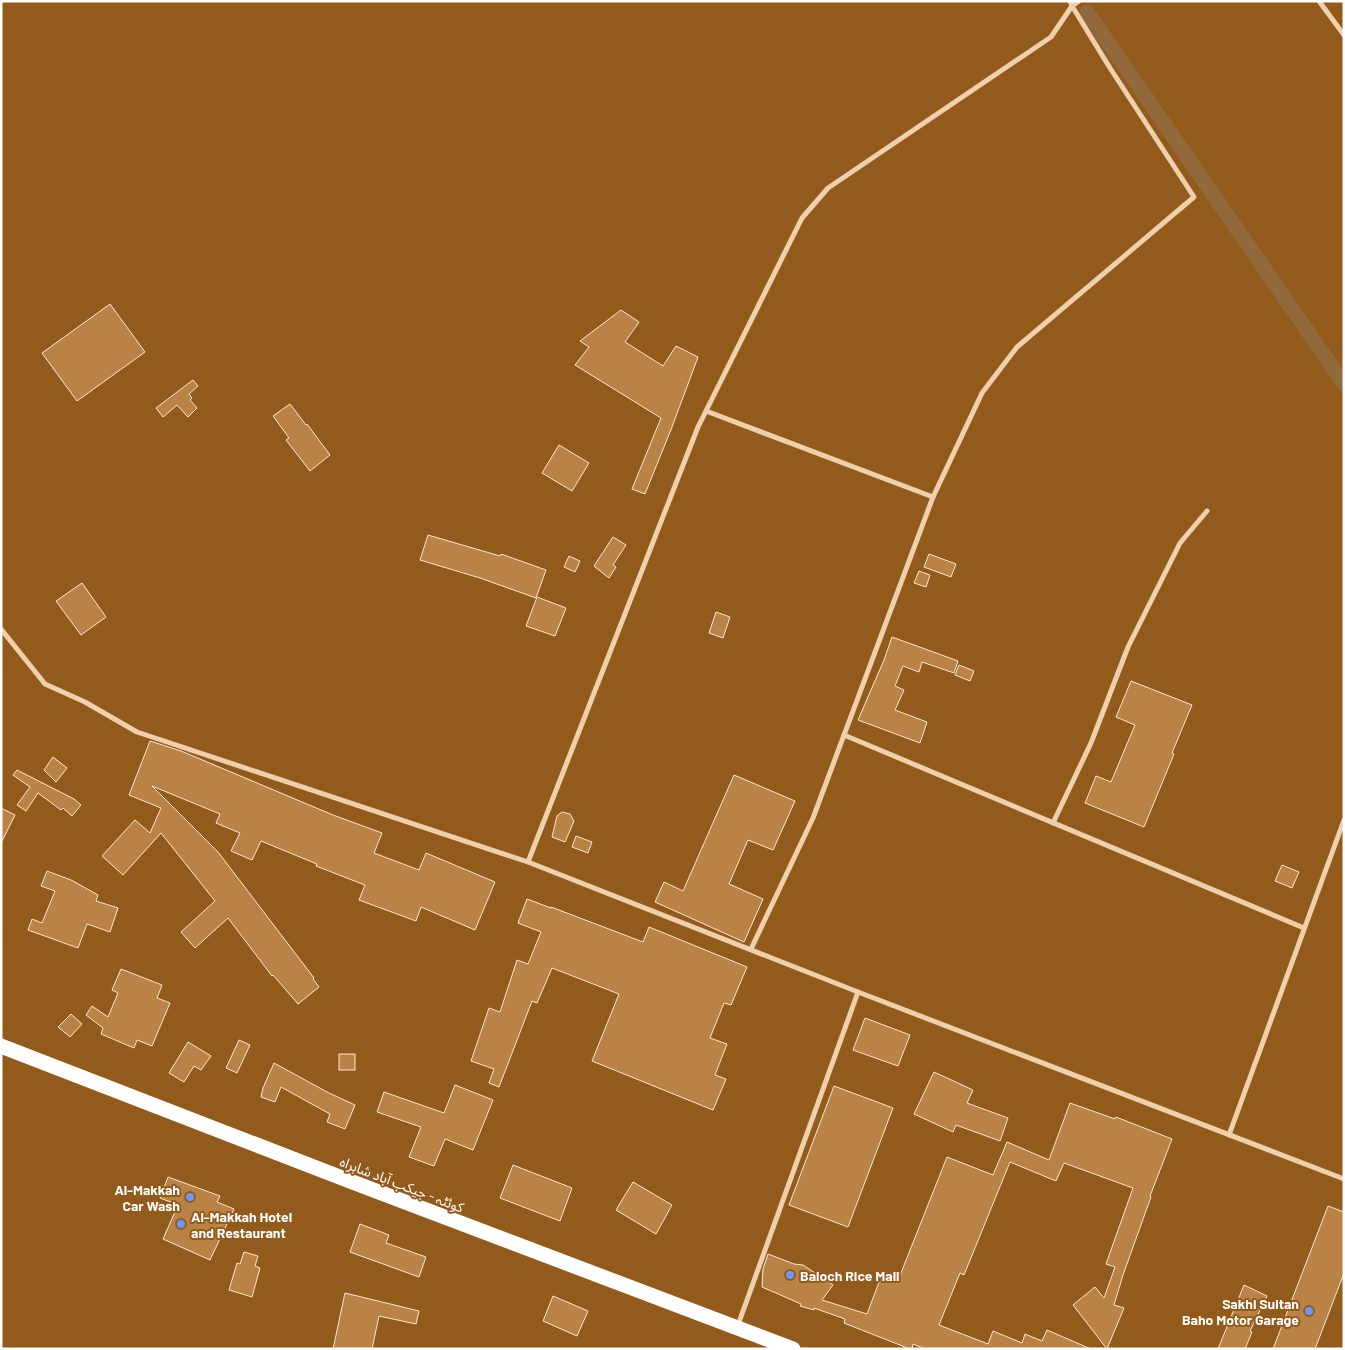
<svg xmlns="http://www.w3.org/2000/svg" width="1345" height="1350" font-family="Barlow,'Noto Sans Arabic',sans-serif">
	<rect width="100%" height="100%" fill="#935b1b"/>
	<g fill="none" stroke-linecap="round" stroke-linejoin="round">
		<polyline stroke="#91693a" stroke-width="15" points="1087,12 1344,384"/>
	</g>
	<g fill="#ba8244" stroke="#fbe7d2">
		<polygon points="110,304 145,352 77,401 42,353"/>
		<polygon points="621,310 639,322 625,342 663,366 676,346 698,357 672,427 645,494 632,489 661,418 575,365 589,347 580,341"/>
		<polygon points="193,380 198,386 189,394 192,398 190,400 197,408 188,417 177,405 163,417 156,408"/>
		<polygon points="290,404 306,425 307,424 330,455 310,471 286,440 289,438 273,416"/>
		<polygon points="559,445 589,463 572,491 542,473"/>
		<polygon points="428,535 500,556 501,554 546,570 536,598 480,578 420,560"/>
		<polygon points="613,537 626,545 613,565 616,567 609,578 594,566"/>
		<polygon points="929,554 956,564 951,577 924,567"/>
		<polygon points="569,556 580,561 575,572 564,567"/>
		<polygon points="919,571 930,575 926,587 914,583"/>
		<polygon points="82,583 106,617 81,635 56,601"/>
		<polygon points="537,597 566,608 555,636 526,626"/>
		<polygon points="716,612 730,617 723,638 709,633"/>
		<polygon points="892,637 958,661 954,673 922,662 919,672 903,666 895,686 904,690 895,710 927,722 920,743 858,720 884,660"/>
		<polygon points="959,665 974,671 970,681 955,675"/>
		<polygon points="1131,681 1192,705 1172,753 1174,754 1144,827 1085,803 1096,776 1111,782 1135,725 1116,717"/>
		<polygon points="150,741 181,751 333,815 382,833 374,853 419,870 426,853 495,882 475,930 421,907 416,921 359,900 365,885 316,866 317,864 261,841 252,860 231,851 240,833 216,823 220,814 152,786 218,852 314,978 313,979 319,987 298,1004 273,975 272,976 228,918 195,948 181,932 215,901 161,833 123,875 102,856 135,820 150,833 161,808 129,795"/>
		<polygon points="53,757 67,768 56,782 44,770"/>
		<polygon points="17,770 74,799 81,805 72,816 63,808 61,810 38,793 26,811 17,805 30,787 13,775"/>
		<polygon points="734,775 795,801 773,850 748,840 729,884 763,899 744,942 655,902 664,882 683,891"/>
		<polygon points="1,808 15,815 1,843"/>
		<polygon points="562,812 570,814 574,821 565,842 552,837 557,816"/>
		<polygon points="576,836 592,842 588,853 572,847"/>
		<polygon points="1282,865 1299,872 1292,888 1275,881"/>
		<polygon points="47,871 71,880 98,895 96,901 118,908 110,932 87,924 78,948 28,930 32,919 42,923 55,891 41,886"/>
		<polygon points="527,899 551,908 551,907 643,942 649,927 747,967 731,1005 724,1003 710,1038 727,1044 715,1075 726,1079 713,1110 592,1061 619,994 552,968 537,1003 532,1001 499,1087 489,1083 494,1069 471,1061 489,1008 500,1012 517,960 528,964 541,932 518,923"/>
		<polygon points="121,969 162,985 157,998 170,1003 152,1046 137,1040 134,1048 101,1034 103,1028 86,1015 92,1006 108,1017 118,993 112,990"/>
		<polygon points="71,1014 82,1024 70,1037 58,1027"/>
		<polygon points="865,1018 910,1035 898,1066 853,1050"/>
		<polygon points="239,1040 250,1045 237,1073 226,1068"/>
		<polygon points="188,1042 211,1056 201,1070 194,1066 184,1082 169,1073"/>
		<rect x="339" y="1054" width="16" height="16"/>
		<polygon points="274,1063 329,1093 355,1105 345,1129 327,1122 330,1114 281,1087 275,1102 261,1097 263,1088"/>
		<polygon points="934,1072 973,1090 967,1103 1008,1118 1000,1141 956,1125 953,1132 914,1114"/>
		<polygon points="455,1085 493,1100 473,1150 445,1139 434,1166 409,1157 421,1127 377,1112 384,1092 444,1113"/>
		<polygon points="834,1086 893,1108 848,1227 789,1205"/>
		<polygon points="1070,1103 1115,1119 1116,1117 1172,1139 1150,1196 1151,1197 1123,1275 1114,1305 1124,1308 1107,1349 1073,1305 1095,1287 1104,1298 1115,1267 1106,1264 1133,1188 1064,1163 1056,1181 1010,1162 964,1275 960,1273 939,1325 988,1344 993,1331 1022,1343 1025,1334 1042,1341 1047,1330 1091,1349 925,1349 913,1344 912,1349 910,1349 844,1323 845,1319 814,1308 814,1310 800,1306 801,1304 762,1287 763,1269 768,1254 794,1264 803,1265 833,1285 822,1300 867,1314 881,1277 897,1283 947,1157 993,1175 1007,1142 1049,1160"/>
		<polygon points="513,1165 572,1188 560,1221 500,1198"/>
		<polygon points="168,1177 220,1196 217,1202 234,1209 210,1260 163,1239 178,1205 160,1198"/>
		<polygon points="633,1182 672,1205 656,1234 616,1210"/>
		<polygon points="1328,1206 1344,1212 1344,1273 1315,1349 1273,1349"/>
		<polygon points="360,1224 389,1235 386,1243 426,1257 419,1277 350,1252"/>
		<polygon points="244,1252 258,1256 255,1266 260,1268 252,1297 229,1290 237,1263 240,1264"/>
		<polygon points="1244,1285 1267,1296 1250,1331 1252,1332 1245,1349 1218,1349"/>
		<polygon points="345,1293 419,1311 416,1324 379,1316 372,1349 333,1349"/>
		<polygon points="553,1296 588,1311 577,1336 543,1321"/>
	</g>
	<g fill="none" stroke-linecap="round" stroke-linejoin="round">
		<g stroke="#efcfac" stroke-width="5">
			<polyline points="1319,1 1344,35"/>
			<polyline points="706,411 933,497 982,393 1017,347 1194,197 1110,68 1072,6 1079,1"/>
			<polyline points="1,629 45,684 85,702 137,732 528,862 698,427 802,218 828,188 1051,37 1072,6 1070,1"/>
			<polyline points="844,735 1304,928"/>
			<polyline points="1053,823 1091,743 1128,647 1180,543 1207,511"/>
			<polyline points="528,862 858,992 1344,1179"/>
			<polyline points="751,949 813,818 933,497"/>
			<polyline points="1229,1135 1344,820"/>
			<polyline points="738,1325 858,992"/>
		</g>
		<polyline stroke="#fff" stroke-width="15" points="1,1046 355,1183 793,1349"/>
	</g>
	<g fill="#6a99ff" stroke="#935b1b" stroke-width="2">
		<circle cx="190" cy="1197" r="5"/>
		<circle cx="181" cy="1224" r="5"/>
		<circle cx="790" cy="1275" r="5"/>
		<circle cx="1309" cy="1311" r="5"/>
	</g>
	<g text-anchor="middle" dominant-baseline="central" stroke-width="4" stroke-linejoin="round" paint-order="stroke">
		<g font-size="14" fill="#fff" stroke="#935b1b">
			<text transform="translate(402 1184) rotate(21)">کوئٹہ - جیکب آباد شاہراہ</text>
		</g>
		<g font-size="14" font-weight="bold" fill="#fff" stroke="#935b1b" text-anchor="end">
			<text x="180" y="1189">Al-Makkah<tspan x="180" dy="16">Car Wash</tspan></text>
			<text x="191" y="1216" text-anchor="start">Al-Makkah Hotel<tspan x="191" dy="16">and Restaurant</tspan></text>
			<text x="800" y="1275" text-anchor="start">Baloch Rice Mall</text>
			<text x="1299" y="1303">Sakhi Sultan<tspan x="1299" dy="16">Baho Motor Garage</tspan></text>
		</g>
	</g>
	<rect width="1345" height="1350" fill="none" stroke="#ffffff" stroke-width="5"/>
</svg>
